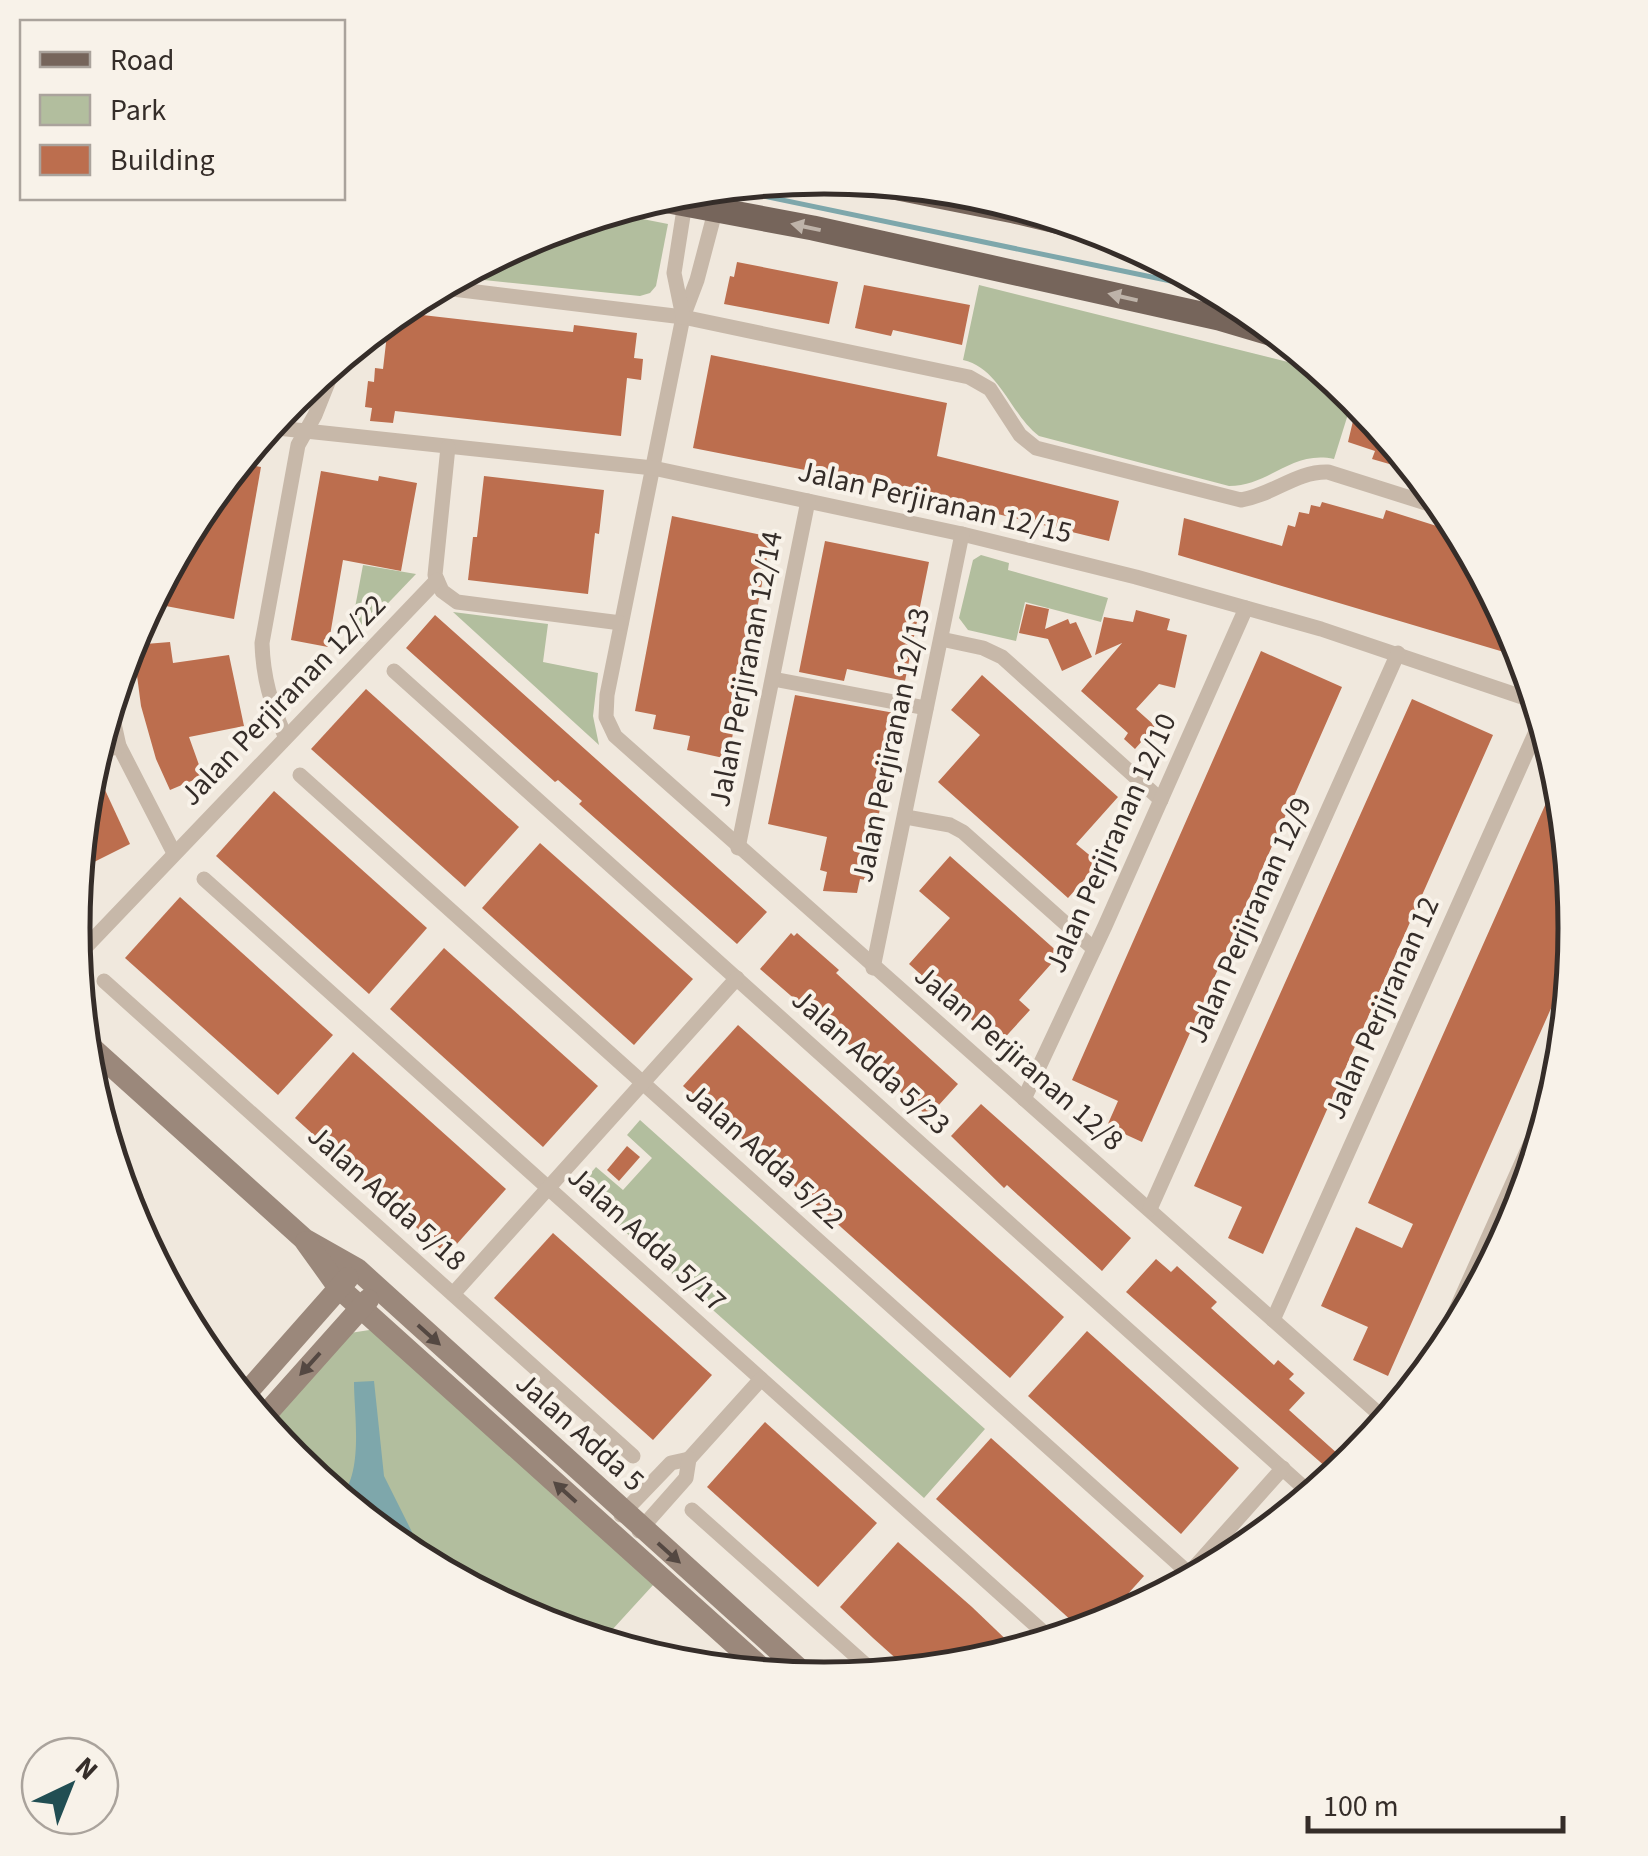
<svg xmlns="http://www.w3.org/2000/svg" width="1648" height="1856" font-family="'Source Sans 3',sans-serif">
	<rect width="100%" height="100%" fill="#f0e8dd"/>
	<g fill="#b2be9e">
		<polygon points="607,212 668,224 656,286 650,293 640,296 455,277 537,233"/>
		<path d="M979 285 1324 371 1354 395 1334 459C1291 450 1270 486 1229 486L1039 436C1010 414 1000 368 963 360Z"/>
		<polygon points="981,555 1009,563 1008,570 1108,598 1101,622 1025,602 1016,641 968,630 959,618 973,560"/>
		<polygon points="363,565 416,574 348,645"/>
		<polygon points="453,612 548,624 543,662 598,673 593,716 599,745"/>
		<polygon points="640,1120 985,1429 924,1498 577,1189 596,1167 623,1190 652,1158 627,1135"/>
		<path d="M376 1329 654 1584 601 1642C579 1635 555 1630 534 1621 437 1578 334 1510 267 1428L350 1333Z"/>
	</g>
	<path fill="#7ea7ab" d="M374 1381 384 1476 413 1534 421 1560 406 1553 340 1498C364 1472 354 1415 354 1382Z"/>
	<g fill="none" stroke-linecap="round" stroke-linejoin="round">
		<polyline stroke="#7ea7ab" stroke-width="5" points="720,187 1214,290"/>
	</g>
	<g fill="#bc6e4e">
		<polygon points="737,262 838,282 829,324 724,304 730,276 734,277"/>
		<polygon points="864,285 970,305 962,345 893,330 891,336 855,328"/>
		<polygon points="396,312 573,332 574,325 637,333 634,358 643,359 641,380 627,378 621,436 395,411 393,423 370,421 372,408 365,407 368,381 374,382 375,368 383,369 389,317"/>
		<polygon points="711,355 947,403 937,456 1119,501 1109,541 866,482 693,448"/>
		<polygon points="1358,400 1398,448 1417,472 1372,459 1375,451 1348,442"/>
		<polygon points="238,463 261,467 234,619 150,603 199,510"/>
		<polygon points="321,471 378,481 379,476 417,483 401,571 343,560 328,647 291,640"/>
		<polygon points="484,476 604,490 599,534 595,533 588,594 468,580 473,537 477,537"/>
		<polygon points="1322,502 1383,519 1386,510 1462,534 1518,641 1524,658 1178,555 1184,518 1282,546 1288,525 1295,527 1299,512 1309,514 1311,505 1320,507"/>
		<polygon points="672,516 771,537 728,759 687,750 690,736 653,729 656,715 635,711"/>
		<polygon points="825,541 929,562 905,681 847,669 844,681 799,672"/>
		<polygon points="1026,604 1049,609 1045,629 1068,619 1070,624 1076,622 1092,657 1062,671 1048,639 1019,633"/>
		<polygon points="1136,610 1170,619 1167,630 1187,635 1175,688 1159,684 1136,709 1155,726 1135,749 1124,739 1128,733 1081,691 1122,643 1095,655 1104,617 1133,622"/>
		<polygon points="435,615 767,912 737,944 579,804 582,801 558,780 555,782 406,648"/>
		<polygon points="170,642 173,663 229,655 244,726 189,737 203,776 170,790 156,759 141,706 133,645"/>
		<polygon points="1261,651 1342,687 1142,1142 1107,1126 1118,1101 1072,1080"/>
		<polygon points="982,675 1118,797 1076,844 1099,863 1068,898 938,782 980,735 951,710"/>
		<polygon points="366,689 519,827 465,887 311,749"/>
		<polygon points="795,695 900,714 865,880 860,879 857,893 823,891 827,872 820,870 827,837 768,824"/>
		<polygon points="1412,699 1493,735 1263,1254 1228,1238 1242,1207 1194,1186"/>
		<polygon points="93,764 130,844 78,870 87,781"/>
		<polygon points="1559,774 1576,928 1572,961 1388,1376 1353,1360 1368,1327 1321,1306 1356,1227 1402,1248 1413,1224 1368,1203"/>
		<polygon points="274,791 427,928 369,994 216,856"/>
		<polygon points="540,843 693,979 634,1045 482,908"/>
		<polygon points="950,856 1060,954 1019,1000 1030,1010 999,1044 909,964 950,918 919,891"/>
		<polygon points="180,897 333,1035 278,1095 125,958"/>
		<polygon points="791,933 794,936 797,933 839,970 836,973 958,1084 928,1117 807,1006 805,1008 760,969"/>
		<polygon points="444,948 598,1086 543,1147 390,1009"/>
		<polygon points="738,1025 1064,1317 1010,1378 683,1086"/>
		<polygon points="353,1052 506,1189 447,1255 295,1118"/>
		<polygon points="981,1104 1131,1238 1102,1271 1007,1185 1004,1188 951,1136"/>
		<polygon points="627,1146 640,1157 619,1181 607,1170"/>
		<polygon points="553,1233 712,1375 653,1440 494,1298"/>
		<polygon points="1156,1259 1171,1272 1177,1266 1217,1302 1211,1308 1274,1365 1278,1360 1294,1374 1289,1379 1305,1393 1289,1410 1339,1455 1356,1437 1366,1446 1355,1460 1321,1488 1315,1482 1327,1468 1126,1292"/>
		<polygon points="1087,1331 1239,1468 1181,1534 1028,1396"/>
		<polygon points="765,1422 877,1523 818,1587 707,1487"/>
		<polygon points="991,1438 1144,1576 1099,1626 1083,1631 936,1499"/>
		<polygon points="898,1542 972,1607 1018,1651 970,1665 910,1671 873,1638 840,1607"/>
	</g>
	<g fill="none" stroke-linecap="round" stroke-linejoin="round">
		<g stroke="#c7b8a9" stroke-width="15">
			<polyline points="716,208 697,280 683,317 607,695 606,717 615,736 1387,1421"/>
			<path d="M436 287 683 317 969 377 990 389 1020 435 1036 448 1241 500C1273 495 1296 471 1328 472L1448 510"/>
			<polyline points="683,317 674,273 685,203"/>
			<polyline points="1219,318 1225,295"/>
			<polyline points="268,427 653,468 962,534 1136,577 1321,629 1537,702"/>
			<polyline points="448,447 435,575 442,591 457,602 621,623"/>
			<polyline points="941,639 983,648 1002,657 1161,800"/>
			<polyline points="394,671 1312,1495"/>
			<polyline points="773,679 926,708"/>
			<polyline points="110,705 119,746 174,853"/>
			<path d="M285 736C271 704 263 678 262 643L298 445 315 415 337 360"/>
			<polyline points="96,753 119,746"/>
			<polyline points="300,775 1194,1578"/>
			<polyline points="906,817 950,825 963,832 1094,949"/>
			<polyline points="738,848 808,501"/>
			<polyline points="204,879 1052,1640"/>
			<polyline points="75,954 81,952 437,580"/>
			<polyline points="873,968 962,534"/>
			<polyline points="104,981 633,1456"/>
			<polyline points="1024,1099 1105,926 1246,608"/>
			<polyline points="1150,1209 1398,653"/>
			<polyline points="453,1294 737,978"/>
			<polyline points="1273,1320 1542,718"/>
			<polyline points="1430,1368 1561,1075"/>
			<polyline points="689,1459 761,1379"/>
			<polyline points="692,1510 876,1674"/>
			<polyline points="621,1515 671,1463 689,1459"/>
			<polyline points="639,1531 686,1478 689,1459"/>
			<polyline points="1176,1588 1283,1468"/>
		</g>
		<g stroke="#9b887b" stroke-width="22">
			<polyline points="84,1041 304,1239 357,1269 809,1678"/>
			<polyline points="306,1242 339,1288 768,1674"/>
			<polyline points="242,1398 348,1278"/>
			<polyline points="261,1420 368,1300"/>
		</g>
		<g stroke="#76655b" stroke-width="25">
			<polyline points="853,179 1014,211 1115,235"/>
			<polyline points="653,198 813,228 1219,318 1283,337"/>
		</g>
	</g>
	<defs><path id="oneway-solid" d="M-6-.8H1V-3.2L6.5 0L1 3.2V.8H-6Z" transform="scale(2.5)"/></defs>
	<g fill="#beb3a9">
		<use href="#oneway-solid" transform="translate(806 227) rotate(-168)"/>
		<use href="#oneway-solid" transform="translate(1123 297) rotate(-167)"/>
	</g>
	<g fill="#544842">
		<use href="#oneway-solid" transform="translate(429 1335) rotate(42)"/>
		<use href="#oneway-solid" transform="translate(310 1364) rotate(132)"/>
		<use href="#oneway-solid" transform="translate(565 1492) rotate(-138)"/>
		<use href="#oneway-solid" transform="translate(669 1553) rotate(42)"/>
	</g>
	<g text-anchor="middle" dominant-baseline="central" stroke-width="8" stroke-linejoin="round" paint-order="stroke">
		<g font-size="30" fill="#352d29" stroke="#f8f2e9">
			<text transform="translate(935 502) rotate(13)">Jalan Perjiranan 12/15</text>
			<text transform="translate(746 669) rotate(-79)">Jalan Perjiranan 12/14</text>
			<text transform="translate(283 700) rotate(-46)">Jalan Perjiranan 12/22</text>
			<text transform="translate(891 745) rotate(-78)">Jalan Perjiranan 12/13</text>
			<text transform="translate(1111 843) rotate(-66)">Jalan Perjiranan 12/10</text>
			<text transform="translate(1249 920) rotate(-66)">Jalan Perjiranan 12/9</text>
			<text transform="translate(1382 1008) rotate(-66)">Jalan Perjiranan 12</text>
			<text transform="translate(1019 1058) rotate(41)">Jalan Perjiranan 12/8</text>
			<text transform="translate(871 1062) rotate(42)">Jalan Adda 5/23</text>
			<text transform="translate(765 1156) rotate(42)">Jalan Adda 5/22</text>
			<text transform="translate(387 1198) rotate(42)">Jalan Adda 5/18</text>
			<text transform="translate(647 1239) rotate(42)">Jalan Adda 5/17</text>
			<text transform="translate(580 1432) rotate(42)">Jalan Adda 5</text>
		</g>
	</g>
	<path d="M0 0H1648V1856H0ZM90 928a734 734 0 1 1 1468 0a734 734 0 1 1-1468 0Z" fill="#f8f2e9" fill-rule="evenodd"/>
	<path fill="none" stroke="#352d29" stroke-width="5" d="M90 928a734 734 0 1 1 1468 0a734 734 0 1 1-1468 0Z"/>
	<rect x="20" y="20" width="325" height="180" fill="#f8f2e9" stroke="#aaa39c" stroke-width="2.5"/>
	<rect x="40" y="52" width="50" height="15" fill="#76655b" stroke="#aaa39c" stroke-width="2.5"/>
	<text x="110" y="70" font-size="30" fill="#352d29">Road</text>
	<rect x="40" y="95" width="50" height="30" fill="#b2be9e" stroke="#aaa39c" stroke-width="2.5"/>
	<text x="110" y="120" font-size="30" fill="#352d29">Park</text>
	<rect x="40" y="145" width="50" height="30" fill="#bc6e4e" stroke="#aaa39c" stroke-width="2.5"/>
	<text x="110" y="170" font-size="30" fill="#352d29">Building</text>
	<g transform="translate(70 1786) rotate(43)"><circle r="48" fill="#f8f2e9" stroke="#aaa39c" stroke-width="2.5"/>
	<path d="M0-8L18 38L0 25L-18 38Z" fill="#214e53"/>
	<text y="-15" font-size="28" font-weight="bold" text-anchor="middle" fill="#352d29">N</text>
	</g>
	<path d="M1308 1816v15h255v-15" fill="none" stroke="#352d29" stroke-width="5"/>
	<text x="1323" y="1816" font-size="30" fill="#352d29" stroke="#f8f2e9" stroke-width="8" paint-order="stroke">100 m</text>
</svg>
